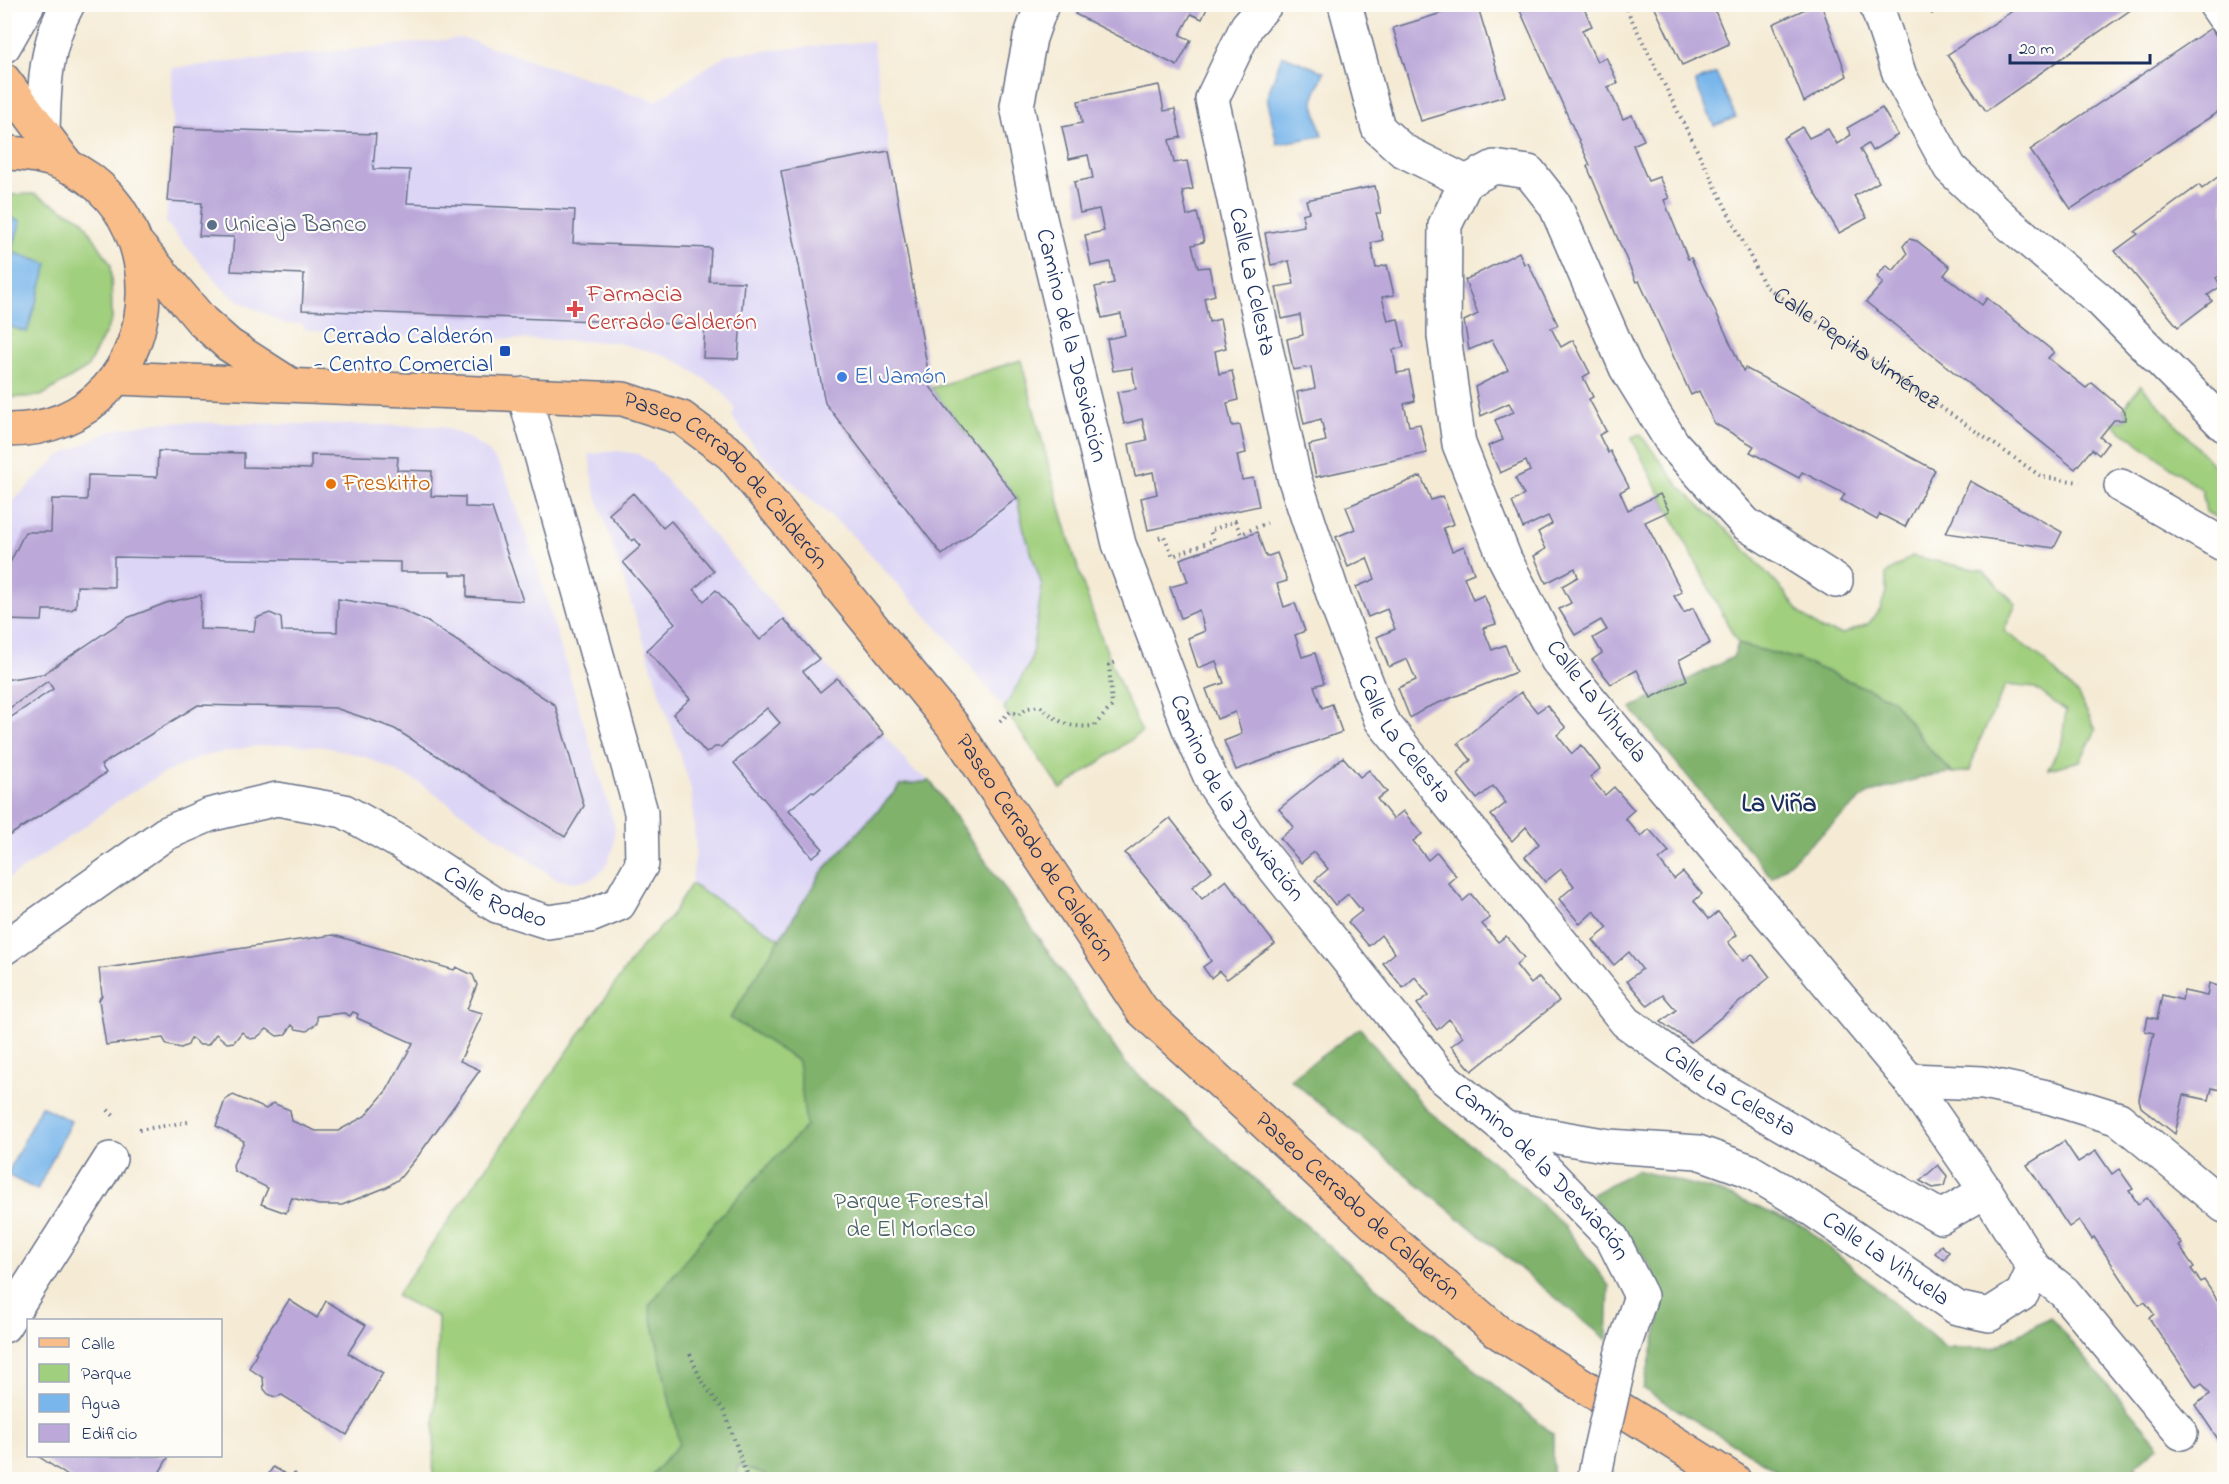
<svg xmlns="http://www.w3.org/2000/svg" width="2229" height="1484" font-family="'Indie Flower',sans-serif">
	<rect width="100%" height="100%" fill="#fdfcf7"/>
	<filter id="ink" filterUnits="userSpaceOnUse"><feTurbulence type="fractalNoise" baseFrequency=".0167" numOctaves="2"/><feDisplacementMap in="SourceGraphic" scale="12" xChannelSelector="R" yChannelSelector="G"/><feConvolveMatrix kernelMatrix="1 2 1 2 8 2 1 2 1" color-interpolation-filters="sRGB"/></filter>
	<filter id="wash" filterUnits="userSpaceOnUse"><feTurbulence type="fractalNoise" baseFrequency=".008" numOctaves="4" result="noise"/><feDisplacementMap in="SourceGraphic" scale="24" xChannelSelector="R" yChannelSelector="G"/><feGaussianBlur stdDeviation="1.35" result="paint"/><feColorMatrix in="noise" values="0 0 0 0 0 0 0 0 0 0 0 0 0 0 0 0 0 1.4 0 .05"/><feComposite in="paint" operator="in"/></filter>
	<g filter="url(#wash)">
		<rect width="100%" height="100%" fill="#f5ebd5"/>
		<g fill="#dcd5f6">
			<polygon points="463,38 656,101 727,54 873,41 889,151 931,388 1017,498 1024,530 1042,586 1031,661 1004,709 946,637 852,535 762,456 735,421 732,416 735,409 722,391 681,363 658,353 613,342 341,334 304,329 303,324 285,324 239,301 221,287 166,223 173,128 172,68"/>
			<polygon points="156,422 440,426 466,436 487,450 500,466 508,482 535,561 615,827 613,849 604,870 591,879 574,882 556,879 418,782 366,757 326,747 287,744 248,747 201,757 162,774 116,802 94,820 5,881 5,509 58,457 113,430"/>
			<polygon points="618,451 638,454 651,463 837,678 913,770 930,781 901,785 780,940 691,884 696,853 691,789 594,488 589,454"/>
		</g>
		<g fill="#a0cf7d" stroke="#5e7f6e" stroke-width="1.5">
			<polygon points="34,194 82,219 111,265 112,320 87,368 41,396 5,398 5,325 27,332 47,264 11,252 21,221 5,216 4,195"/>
			<path d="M1021 360C1054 485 1084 615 1142 732L1061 789 1004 709 1031 661 1042 586 1024 530 1017 498 931 388Z"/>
			<polygon points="2141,385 2224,477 2224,522 2206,512 2202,490 2111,423 2125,420 2127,414 2123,408"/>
			<polygon points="1640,434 1680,487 1732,535 1786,594 1800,613 1822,630 1843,634 1868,624 1880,610 1886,592 1886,574 1912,556 1983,571 2016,604 2004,631 2038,655 2078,695 2096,730 2080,761 2048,769 2062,742 2066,711 2035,688 2006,685 1977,746 1970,771 1953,773 1931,751 1892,699 1797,659 1738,644 1633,441 1632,437"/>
			<polygon points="930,781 1125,1063 1367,1280 1553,1434 1553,1479 433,1479 438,1317 396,1296 641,947 669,919 691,884 780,939 822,872 901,785"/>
		</g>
		<g fill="#80b26c" stroke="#4e7065" stroke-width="1.5">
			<polygon points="1738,644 1797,659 1892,699 1931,751 1953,773 1927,776 1867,794 1772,878 1631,708 1733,657"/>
			<polygon points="930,781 1125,1063 1367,1280 1553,1434 1553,1479 767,1480 764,1474 737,1465 739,1479 648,1479 679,1444 649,1306 719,1217 806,1126 798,1061 730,1018 822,872 901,785"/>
			<polygon points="1360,1028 1426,1109 1519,1183 1565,1227 1609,1286 1607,1340 1290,1079"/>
			<polygon points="1636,1170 1721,1192 1805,1227 1946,1348 1993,1348 2050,1317 2159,1445 2135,1466 2144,1479 1791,1479 1643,1389 1661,1314 1651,1268 1631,1238 1591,1195"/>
		</g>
		<g fill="#78b6eb" stroke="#4a72a4" stroke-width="1.5">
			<polygon points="1282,55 1324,72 1313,100 1322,136 1277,144 1267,97"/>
			<polygon points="1716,73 1736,117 1714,126 1695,82"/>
			<polygon points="5,216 21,221 11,252 48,264 27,332 5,325"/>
			<polygon points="41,1106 71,1121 37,1190 7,1175"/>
		</g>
		<g id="blocks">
			<g fill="#bca9d9">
				<polygon points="1081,4 1209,4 1202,19 1191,14 1180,35 1191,40 1177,66 1075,14"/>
				<polygon points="1471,4 1477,4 1505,96 1421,121 1393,28"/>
				<polygon points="1517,4 1582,4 1592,26 1582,30 1597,62 1606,57 1618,83 1608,87 1623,119 1632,115 1644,140 1633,145 1648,181 1659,177 1669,198 1664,200 1688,259 1691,258 1743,371 1745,368 1935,470 1905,527 1880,514 1877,520 1841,500 1845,494 1802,472 1799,478 1750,452 1754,446 1714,423 1699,391 1691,395 1639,281 1636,282 1587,166 1590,165"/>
				<polygon points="1653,4 1712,4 1729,44 1682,65"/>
				<polygon points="1816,4 1821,4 1847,76 1804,102 1773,24"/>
				<polygon points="1926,4 1946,4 1932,14"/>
				<polygon points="2023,4 2139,4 1986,111 1947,55"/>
				<polygon points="2211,28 2224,48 2224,108 2071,209 2030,150"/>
				<polygon points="1159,85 1164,111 1175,109 1181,137 1169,140 1174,163 1187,161 1193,189 1182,191 1187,216 1197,213 1204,242 1192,245 1198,268 1209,267 1215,295 1204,298 1209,322 1220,319 1226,348 1215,351 1219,374 1232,371 1238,400 1227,403 1232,426 1240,425 1246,453 1237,455 1242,480 1253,478 1259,506 1148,530 1141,498 1157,494 1153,472 1135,476 1129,444 1147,440 1142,419 1124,424 1117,392 1136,389 1132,368 1113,371 1107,339 1125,335 1121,314 1102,318 1095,287 1114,283 1110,262 1091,266 1085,235 1104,231 1099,209 1080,213 1074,182 1093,178 1088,155 1069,159 1062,127 1082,123 1078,101"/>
				<polygon points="1882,108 1898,135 1872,151 1868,144 1860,149 1879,182 1854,196 1867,218 1839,233 1783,138 1802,127 1809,138 1828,129 1837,144 1851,135 1847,128"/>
				<polygon points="173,128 376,134 373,169 410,170 407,203 575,210 573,243 711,248 709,281 744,282 738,359 703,358 705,325 302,310 304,274 231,271 234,237 199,236 202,203 167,201"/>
				<polygon points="889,151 931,388 1017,498 942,555 825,403 781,171"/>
				<polygon points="2224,172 2224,272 2216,278 2221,286 2208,295 2212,301 2178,327 2115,251 2138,234 2135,232 2199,185 2202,189"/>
				<polygon points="1375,186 1381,213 1376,213 1383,240 1371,243 1376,268 1387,265 1394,295 1382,297 1388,321 1398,319 1404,347 1393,350 1397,373 1409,371 1415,401 1404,404 1409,426 1420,424 1427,453 1316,477 1309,445 1326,441 1321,419 1304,424 1297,392 1315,388 1311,367 1293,370 1287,339 1303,335 1300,315 1282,319 1276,287 1294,284 1289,261 1271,265 1265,233 1304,226 1302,214 1309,212 1306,200"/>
				<polygon points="1909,239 1917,241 1950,267 1944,275 1982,305 1987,298 2054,352 2048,358 2086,388 2092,383 2125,411 2125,420 2114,420 2100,437 2108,443 2099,455 2092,449 2075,469 1866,302 1883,283 1877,277 1886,265 1893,271 1907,254 1903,246"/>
				<polygon points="1519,252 1524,264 1528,263 1558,325 1551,328 1561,347 1573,340 1590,373 1583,377 1593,397 1589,399 1606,431 1599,435 1608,453 1610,451 1629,487 1620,492 1628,510 1660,494 1669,511 1645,522 1682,592 1674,596 1684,613 1693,608 1710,643 1679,660 1687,680 1651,698 1637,670 1611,684 1592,660 1602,653 1593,638 1607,630 1601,620 1575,635 1559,609 1571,603 1562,586 1578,577 1575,568 1546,583 1534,556 1546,549 1538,532 1552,524 1548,516 1523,528 1512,502 1524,495 1515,478 1530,471 1526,461 1500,473 1488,446 1503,440 1495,420 1514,412 1509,403 1481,416 1475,387 1508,370 1492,340 1469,350 1464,321 1478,314 1465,280"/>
				<polygon points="158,451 244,453 244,467 277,468 311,469 311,455 398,457 397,470 432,471 431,496 465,497 465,507 492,508 523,601 467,597 467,575 450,575 450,572 400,572 400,562 114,557 114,587 77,586 76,607 71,610 43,610 42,621 4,620 4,575 25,532 51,532 52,499 87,500 88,475 157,477"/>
				<polygon points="1421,476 1431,500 1443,496 1454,524 1443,528 1452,551 1464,546 1474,573 1464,577 1473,600 1484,595 1496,624 1483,628 1492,650 1505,645 1516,672 1426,708 1410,718 1398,688 1416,680 1407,659 1389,667 1377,637 1395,629 1387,609 1368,617 1356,587 1375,579 1367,558 1348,567 1336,537 1355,529 1346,507"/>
				<polygon points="1970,481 2062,532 2054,548 1946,533"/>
				<polygon points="633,493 663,528 671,521 714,571 694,589 704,601 716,590 760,640 784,619 819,659 803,671 812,682 820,692 837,678 884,734 814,793 812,791 789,810 823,849 812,857 734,763 780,723 767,708 721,747 715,747 706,753 673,714 690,699 647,650 675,623 623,562 641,546 635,539 632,541 609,514"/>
				<polygon points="1257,532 1266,557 1277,553 1287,581 1277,584 1284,607 1295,603 1305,631 1295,635 1302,657 1315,653 1324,683 1314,686 1322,708 1332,704 1342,732 1236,770 1224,741 1242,734 1235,712 1217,719 1206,689 1224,683 1216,661 1198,668 1188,638 1205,631 1199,610 1181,618 1170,587 1188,582 1180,559"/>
				<polygon points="201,595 200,629 254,631 256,618 270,613 281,618 282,631 337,632 338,599 400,609 428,622 555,705 584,806 565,837 395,729 371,720 335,708 198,705 101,765 106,773 4,839 4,722 53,689 48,681 4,712 4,680 43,674 127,618 166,603"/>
				<polygon points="1521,692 1537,712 1547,705 1566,728 1557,735 1572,754 1581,745 1600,769 1590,777 1605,795 1614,787 1634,810 1625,818 1641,837 1649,829 1669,852 1659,860 1674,879 1683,872 1702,894 1694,901 1709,919 1718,912 1737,935 1728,942 1743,961 1752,954 1770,977 1691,1042 1661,1022 1676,1010 1663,995 1648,1006 1627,981 1642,969 1629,952 1614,965 1593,940 1608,928 1594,911 1580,924 1559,899 1574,886 1561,869 1545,882 1525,857 1539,844 1526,827 1512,841 1491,815 1506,803 1493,786 1477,799 1457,774 1471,760 1458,743"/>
				<polygon points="1343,757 1360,777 1369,770 1387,792 1377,799 1393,819 1403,811 1422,834 1413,841 1428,860 1437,852 1456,876 1448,883 1463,901 1471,894 1490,918 1482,924 1498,942 1506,936 1524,958 1516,965 1531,984 1539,977 1559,1001 1472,1071 1451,1046 1463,1037 1449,1019 1437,1030 1417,1004 1429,995 1415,977 1403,988 1383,963 1395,953 1381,935 1369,946 1348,922 1362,911 1348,894 1335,905 1315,880 1328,869 1314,852 1301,863 1280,838 1294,827 1279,809"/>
				<polygon points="1170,818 1212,871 1192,887 1202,899 1226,880 1275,944 1227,979 1219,971 1211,978 1203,967 1211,961 1201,944 1125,853"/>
				<polygon points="333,935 454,970 456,967 473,975 477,985 467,1009 483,1013 460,1061 480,1070 418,1156 400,1178 387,1187 342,1205 319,1205 292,1198 286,1213 261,1204 268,1188 234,1171 233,1165 244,1141 216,1126 225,1100 233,1095 266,1109 273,1103 290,1110 292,1121 316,1131 338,1131 365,1116 387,1090 413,1043 357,1018 358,1014 353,1012 350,1016 344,1013 317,1016 317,1023 307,1031 296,1029 292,1025 285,1035 277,1036 267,1029 256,1038 250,1039 242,1032 234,1042 227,1043 216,1034 208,1045 200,1045 191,1038 188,1045 181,1048 167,1045 163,1038 106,1045 99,1000 102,995 99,969"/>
				<polygon points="2209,983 2224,988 2224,1091 2212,1088 2209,1100 2184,1095 2175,1134 2141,1107 2139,1099 2154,1033 2145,1031 2148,1017 2157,1019 2162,995 2182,1000 2184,991 2207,996"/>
				<polygon points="2064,1141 2078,1162 2096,1151 2112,1174 2119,1169 2133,1189 2129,1191 2138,1204 2147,1198 2182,1244 2179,1246 2194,1267 2191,1269 2201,1282 2204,1280 2222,1307 2224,1304 2224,1448 2195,1405 2210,1394 2202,1383 2196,1387 2149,1318 2154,1314 2145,1302 2139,1305 2094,1237 2092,1239 2079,1220 2069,1227 2027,1165"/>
				<polygon points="1938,1165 1947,1176 1944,1186 1933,1188 1920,1181"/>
				<polygon points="1941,1245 1949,1252 1944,1260 1935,1253"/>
				<polygon points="289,1300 317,1318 326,1301 366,1325 348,1353 383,1373 347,1435 282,1395 275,1397 268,1394 264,1389 263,1378 249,1368 257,1353 255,1352"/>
				<polygon points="38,1456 169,1456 155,1480 74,1480"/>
				<polygon points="273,1467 291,1477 294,1473 304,1480 265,1480"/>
			</g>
		</g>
	</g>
	<g filter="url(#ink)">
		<use href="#blocks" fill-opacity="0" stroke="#677188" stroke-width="1.5"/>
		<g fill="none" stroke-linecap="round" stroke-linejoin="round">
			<defs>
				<g id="minor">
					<path id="s2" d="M1042 4 1030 38 1017 106 1038 210 1119 544 1189 729 1213 783 1247 834 1439 1074 1505 1128 1612 1238 1641 1296 1621 1356"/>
					<path id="s3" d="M1266 4 1247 26 1212 99 1294 477 1335 600 1381 720 1626 1022 1709 1082 1941 1217 1986 1191"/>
					<polyline points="1345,4 1378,128 1402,150 1466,182"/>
					<polyline points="1876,4 1900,76 1950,168 2008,223 2100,300 2224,425"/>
					<polyline points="2215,4 2224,17"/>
					<polyline points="4,46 28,4"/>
					<path d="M43 132C44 88 45 44 68 4"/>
					<polyline points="2121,486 2224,545"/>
					<path id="s4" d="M4 948 165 834 209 815 277 799 344 811 401 843 497 906 548 922 590 916 619 904 642 864 641 812 524 394"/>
					<polyline points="1909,1080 1983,1083 2052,1098 2119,1119 2224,1206"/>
					<path id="s5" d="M1505 1128 1609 1146 1698 1152 1748 1170 1797 1199 1957 1308 1989 1315 2022 1294 2034 1268 1986 1191 1909 1080 1557 660 1505 559 1459 444 1444 336 1445 225 1466 182 1494 167 1529 172 1555 205 1626 368 1673 444 1746 524 1836 581"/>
					<polyline points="2034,1268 2064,1292 2181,1433"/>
					<polyline points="4,1326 110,1159"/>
					<polyline points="1594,1480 1600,1449"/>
				</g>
				<g id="major">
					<polyline points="4,80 68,166"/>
					<path d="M4 153C194 154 185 434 4 430"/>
					<polyline points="138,245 202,321 229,345 288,383"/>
					<path id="s6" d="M116 378 623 399 682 418 732 455 953 726 1142 1010 1394 1242 1498 1332 1734 1480"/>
				</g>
			</defs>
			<use href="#minor" stroke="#677188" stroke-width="36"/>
			<use href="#major" stroke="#677188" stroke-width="36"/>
			<g stroke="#677188" stroke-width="4" stroke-dasharray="1.5 4.5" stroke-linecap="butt">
				<path id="s1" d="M1624 4 1765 286 2042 477 2080 482"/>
				<polyline points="1159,538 1164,536 1173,556 1214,540 1210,531 1235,521 1241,534 1267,523"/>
				<path d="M1000 721 1011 711 1018 715 1028 708 1040 706C1060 723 1067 728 1094 726L1112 706 1109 665 1118 661"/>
				<polyline points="108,1110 116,1118"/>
				<polyline points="139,1130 188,1122"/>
				<polyline points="690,1354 702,1382 725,1412 748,1480"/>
			</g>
			<use href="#minor" stroke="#fff" stroke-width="33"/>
			<use href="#major" stroke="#f8bd89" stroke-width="33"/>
			<defs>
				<polyline id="minor-bridge" points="1600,1449 1621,1356"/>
			</defs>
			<use href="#minor-bridge" stroke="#677188" stroke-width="36" stroke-linecap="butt"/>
			<use href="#minor-bridge" stroke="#fff" stroke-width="33"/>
		</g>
	</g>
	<circle fill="#5c6f8a" stroke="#fdfcf7" stroke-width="2" cx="212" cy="225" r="6"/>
	<path fill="#e0444e" stroke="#fdfcf7" stroke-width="2" d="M572 300h6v6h6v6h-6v6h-6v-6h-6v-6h6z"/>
	<rect fill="#1a4fb4" stroke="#fdfcf7" stroke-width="2" x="499" y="345" width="12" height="12" rx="3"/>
	<circle fill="#3f7fe0" stroke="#fdfcf7" stroke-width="2" cx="842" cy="377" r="6"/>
	<circle fill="#e8710a" stroke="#fdfcf7" stroke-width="2" cx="331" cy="484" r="6"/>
	<g text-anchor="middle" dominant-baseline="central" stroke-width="4.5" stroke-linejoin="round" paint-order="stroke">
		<g font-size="24" fill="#4e5e75" stroke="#fdfcf7" text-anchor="start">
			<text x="224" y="225">Unicaja Banco</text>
		</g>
		<g font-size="24" fill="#1b2f5e" stroke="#fdfcf7">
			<text stroke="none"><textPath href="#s3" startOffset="297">Calle La Celesta</textPath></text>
			<text stroke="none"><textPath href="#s2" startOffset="351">Camino de la Desviación</textPath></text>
			<text stroke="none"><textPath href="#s1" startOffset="426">Calle Pepita Jiménez</textPath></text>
			<text stroke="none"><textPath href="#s6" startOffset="642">Paseo Cerrado de Calderón</textPath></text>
			<text transform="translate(1596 702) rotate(52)">Calle La Vihuela</text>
			<text stroke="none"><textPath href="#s3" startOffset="783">Calle La Celesta</textPath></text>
			<text stroke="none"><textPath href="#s2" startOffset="837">Camino de la Desviación</textPath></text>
			<text stroke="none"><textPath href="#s6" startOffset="1128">Paseo Cerrado de Calderón</textPath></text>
			<text stroke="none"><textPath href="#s4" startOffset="558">Calle Rodeo</textPath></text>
			<text stroke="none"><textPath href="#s3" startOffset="1269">Calle La Celesta</textPath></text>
			<text stroke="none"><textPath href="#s2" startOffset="1323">Camino de la Desviación</textPath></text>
			<text stroke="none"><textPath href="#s6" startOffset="1614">Paseo Cerrado de Calderón</textPath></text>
			<text stroke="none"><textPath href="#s5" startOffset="412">Calle La Vihuela</textPath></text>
		</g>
		<g font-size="24" fill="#be3a42" stroke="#fdfcf7" text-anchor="start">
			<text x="587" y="295">Farmacia<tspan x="587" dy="28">Cerrado Calderón</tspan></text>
		</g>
		<g font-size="24" fill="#164399" stroke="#fdfcf7" text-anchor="end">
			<text x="493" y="337">Cerrado Calderón<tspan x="493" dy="28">- Centro Comercial</tspan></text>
		</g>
		<g font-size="24" fill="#366cbe" stroke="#fdfcf7" text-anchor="start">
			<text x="854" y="377">El Jamón</text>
		</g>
		<g font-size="24" fill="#c56008" stroke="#fdfcf7" text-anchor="start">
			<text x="343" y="484">Freskitto</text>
		</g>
		<g font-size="24" fill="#435f67" stroke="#fdfcf7">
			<text x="911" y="1202">Parque Forestal<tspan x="911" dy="28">de El Morlaco</tspan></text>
		</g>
		<g font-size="26" font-weight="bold" fill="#1b2f5e" stroke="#fdfcf7">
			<text x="1779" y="805">La Viña</text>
		</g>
	</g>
	<rect width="2229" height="1484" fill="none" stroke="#fdfcf7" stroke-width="24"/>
	<rect x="27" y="1319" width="195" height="138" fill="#fdfcf7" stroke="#a3aaba" stroke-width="1.5"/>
	<rect x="39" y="1338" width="30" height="9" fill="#f8bd89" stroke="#a3aaba" stroke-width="1.5"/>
	<text x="81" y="1349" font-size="18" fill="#1b2f5e">Calle</text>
	<rect x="39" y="1364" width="30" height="18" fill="#a0cf7d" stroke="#a3aaba" stroke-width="1.5"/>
	<text x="81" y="1379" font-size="18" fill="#1b2f5e">Parque</text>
	<rect x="39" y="1394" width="30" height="18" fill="#78b6eb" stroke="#a3aaba" stroke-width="1.5"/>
	<text x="81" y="1409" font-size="18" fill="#1b2f5e">Agua</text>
	<rect x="39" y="1424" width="30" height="18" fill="#bca9d9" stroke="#a3aaba" stroke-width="1.5"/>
	<text x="81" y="1439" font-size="18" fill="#1b2f5e">Edificio</text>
	<path d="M2010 54v9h140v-9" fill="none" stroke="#1b2f5e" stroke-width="3"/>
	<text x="2019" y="54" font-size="18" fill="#1b2f5e" stroke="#fdfcf7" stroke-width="4.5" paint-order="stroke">20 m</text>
</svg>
